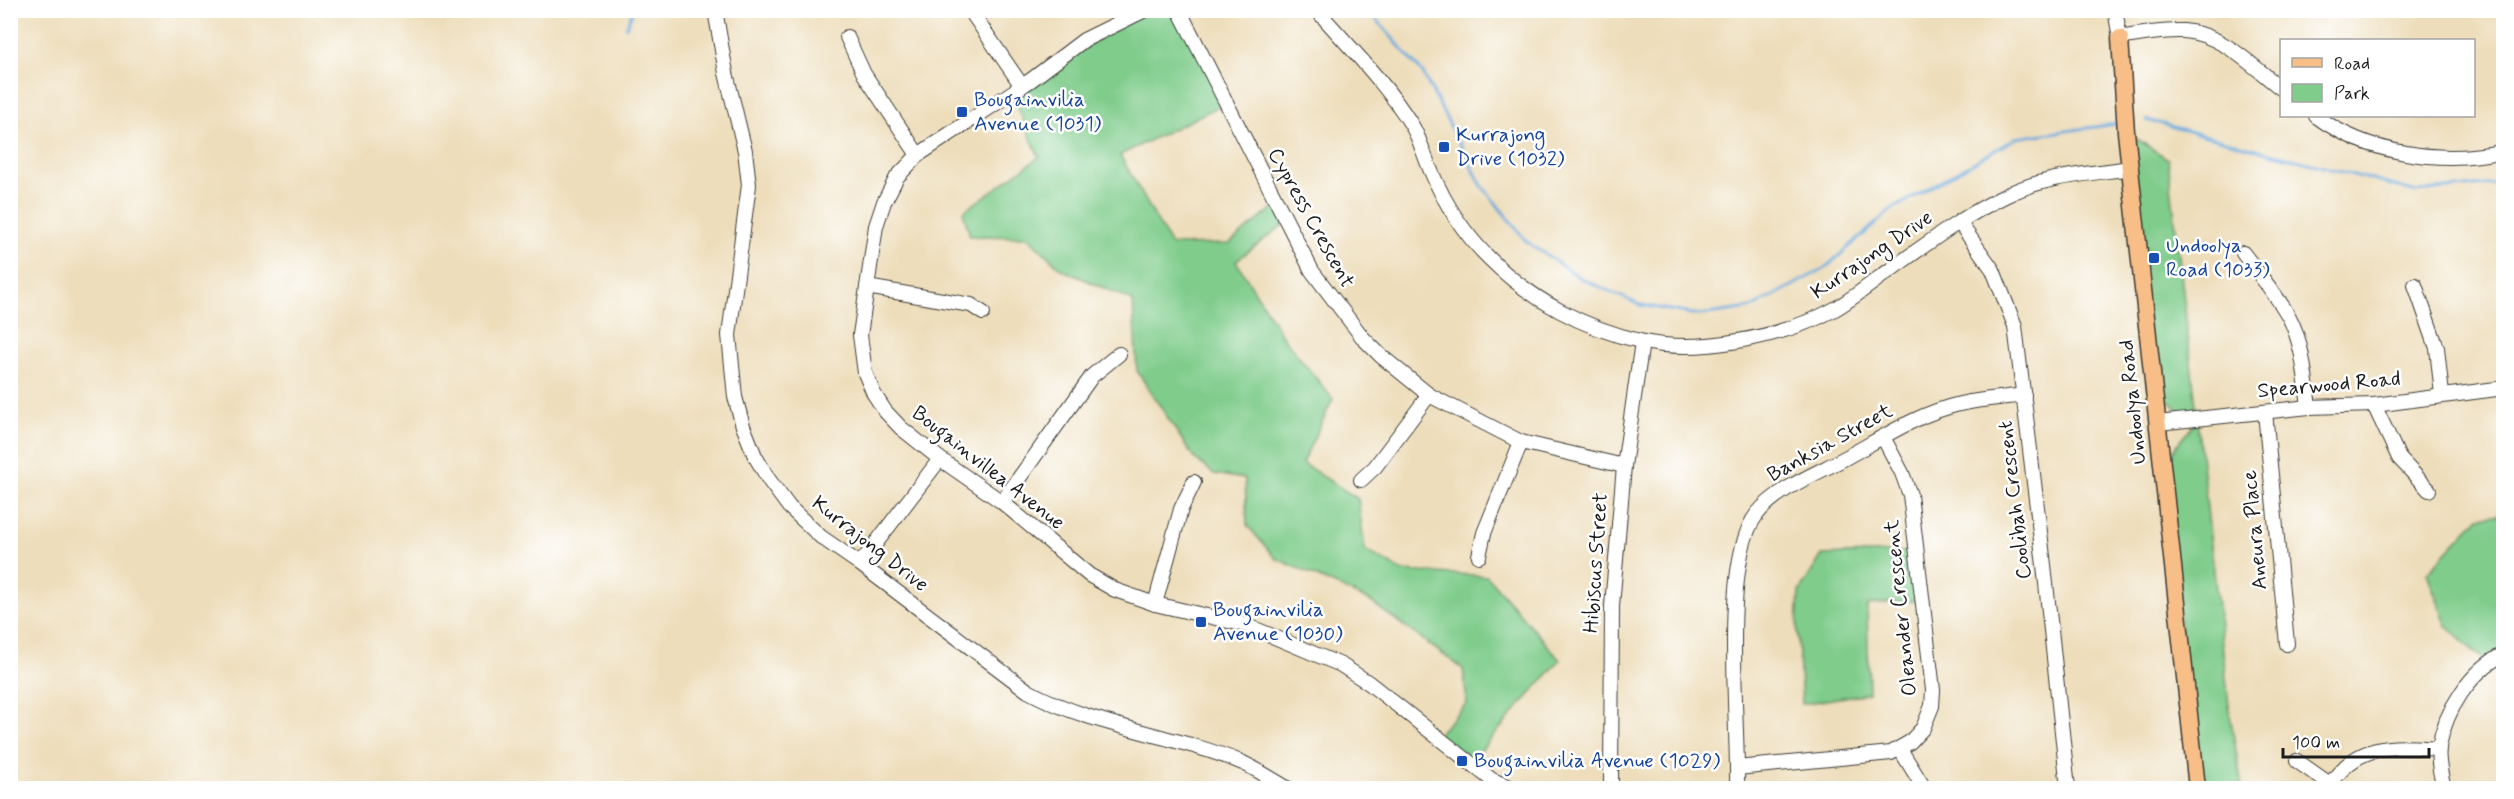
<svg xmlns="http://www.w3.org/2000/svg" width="2514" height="799" font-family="Mynerve,sans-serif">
	<rect width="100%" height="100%" fill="#fff"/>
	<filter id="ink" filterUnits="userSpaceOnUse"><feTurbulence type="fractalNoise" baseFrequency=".0167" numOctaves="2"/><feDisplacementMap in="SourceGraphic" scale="12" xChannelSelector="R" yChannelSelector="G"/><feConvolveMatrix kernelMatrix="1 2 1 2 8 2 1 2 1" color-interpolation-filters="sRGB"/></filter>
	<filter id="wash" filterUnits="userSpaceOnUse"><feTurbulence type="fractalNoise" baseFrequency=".008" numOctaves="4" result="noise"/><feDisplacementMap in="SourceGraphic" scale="24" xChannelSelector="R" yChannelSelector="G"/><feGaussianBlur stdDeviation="1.35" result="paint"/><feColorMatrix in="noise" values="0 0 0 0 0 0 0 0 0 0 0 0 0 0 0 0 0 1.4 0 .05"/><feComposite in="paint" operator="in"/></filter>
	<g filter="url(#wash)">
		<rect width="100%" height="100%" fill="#edddba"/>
		<g fill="#7fcc8b" stroke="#4e7454" stroke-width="1.5">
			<polygon points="1145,11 1179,11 1226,103 1120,155 1171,245 1229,244 1277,205 1286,223 1236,261 1283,337 1333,399 1302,463 1358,499 1365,550 1402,571 1487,576 1560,660 1470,763 1436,736 1467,703 1463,669 1368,600 1275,558 1247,525 1245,479 1214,474 1194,458 1137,371 1133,301 1061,269 1028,237 970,236 963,212 1039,157 1011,92"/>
			<polygon points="2126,132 2168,159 2197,415 2183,414 2154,386"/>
			<polygon points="2197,419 2230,714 2242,788 2197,788 2163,464"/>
			<polygon points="2503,514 2503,654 2488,665 2447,626 2427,573 2479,517"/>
			<polygon points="1918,551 1923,600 1867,605 1869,693 1802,704 1797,624 1799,592 1822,555"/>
		</g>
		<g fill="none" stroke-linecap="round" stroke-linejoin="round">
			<g stroke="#69a9dc" stroke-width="3">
				<polyline points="1368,10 1422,72 1482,186 1527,242 1582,279 1640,305 1699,315 1751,308 1825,268 1891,210 2016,138 2116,124"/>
				<polyline points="626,27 633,10"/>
				<polyline points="2147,120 2417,192 2504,183"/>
			</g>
		</g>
	</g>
	<g filter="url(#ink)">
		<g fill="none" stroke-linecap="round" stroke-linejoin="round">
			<defs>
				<g id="minor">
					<path d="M715 10 726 73 745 151 749 185 729 335 735 397 743 426 755 456 769 480 789 507 821 537 860 564 1028 691C1096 728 1173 734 1243 763 1258 770 1273 780 1287 788"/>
					<polyline points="970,10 1022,86"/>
					<polyline points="1145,10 1084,40 1031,80 918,155 897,177 884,202 876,226 860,335 865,373 874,394 885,411 901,428 940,459 1002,502 1089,575 1115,590 1155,604 1246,625 1341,665 1369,683 1492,780 1512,788"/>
					<polyline points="1179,10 1312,271 1363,338 1381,356 1429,395 1521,442 1624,466"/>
					<path d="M1317 10C1349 47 1385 82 1411 124 1420 138 1424 156 1431 171 1445 204 1464 234 1490 259 1531 300 1584 328 1640 341 1696 355 1783 337 1833 310 1849 301 1864 289 1879 278 1920 249 1961 217 2007 195 2045 176 2089 174 2131 168"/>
					<path d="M2115 10 2120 38C2141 34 2163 30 2184 31 2223 34 2253 67 2282 89"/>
					<polyline points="847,37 864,74 918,155"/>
					<path d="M2316 116C2367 154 2442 165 2504 151"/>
					<polyline points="1959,222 1993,270 2015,326 2044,565 2068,788"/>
					<path d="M2243 253C2258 273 2275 293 2288 315 2303 342 2305 376 2309 407"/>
					<polyline points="2415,285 2437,348 2442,395"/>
					<polyline points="867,287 971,305 983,313"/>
					<polyline points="2374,405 2399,458 2429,490"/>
					<polyline points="2265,412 2287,644"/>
					<polyline points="2158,423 2309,407 2374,405 2504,388"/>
					<polyline points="1361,480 1375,467 1429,395"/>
					<polyline points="1002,502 1092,376 1119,354"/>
					<polyline points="1479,556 1484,533 1521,442"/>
					<polyline points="860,564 940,459"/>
					<polyline points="1155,604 1181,509 1194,482"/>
					<polyline points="1900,749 1924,788"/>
					<polyline points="2297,761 2331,785"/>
					<polyline points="1737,768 1891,753 1910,742 1923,728 1932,706 1933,690 1910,495 1902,473 1883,437"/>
					<polyline points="1611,788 1612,606 1624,466 1642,342"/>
					<path d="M1737 788C1739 725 1720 560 1757 514 1778 488 1816 474 1845 458 1882 438 1919 413 1960 404 1981 399 2003 398 2024 395"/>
					<path d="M2328 788C2356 742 2392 746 2439 749"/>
					<path d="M2444 788C2441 776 2437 760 2439 747 2445 711 2470 671 2504 654"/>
				</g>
				<polyline id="major" points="2120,38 2126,132 2197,788"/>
			</defs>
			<use href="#minor" stroke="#3b3934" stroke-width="16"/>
			<use href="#major" stroke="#3b3934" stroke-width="19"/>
			<use href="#minor" stroke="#fff" stroke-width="14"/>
			<use href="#major" stroke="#f7be87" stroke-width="16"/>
		</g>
	</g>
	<g fill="#1a4fb4" stroke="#fff" stroke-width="2">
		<rect x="956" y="106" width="12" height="12" rx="3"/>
		<rect x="1438" y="141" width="12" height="12" rx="3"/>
		<rect x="2148" y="252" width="12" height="12" rx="3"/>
		<rect x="1195" y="616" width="12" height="12" rx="3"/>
		<rect x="1456" y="755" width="12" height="12" rx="3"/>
	</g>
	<g text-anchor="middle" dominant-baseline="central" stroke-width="5" stroke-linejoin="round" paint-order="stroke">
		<g font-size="21" fill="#164399" stroke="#fff" text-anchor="start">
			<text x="974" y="100">Bougainvilia<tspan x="974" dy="24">Avenue (1031)</tspan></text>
			<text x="1456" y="135">Kurrajong<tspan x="1456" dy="24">Drive (1032)</tspan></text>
			<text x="2166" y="246">Undoolya<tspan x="2166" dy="24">Road (1033)</tspan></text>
			<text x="1213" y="610">Bougainvilia<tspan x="1213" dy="24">Avenue (1030)</tspan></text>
			<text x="1474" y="761">Bougainvilia Avenue (1029)</text>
		</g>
		<g font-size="21" fill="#1c1c1c" stroke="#fff">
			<text transform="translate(1311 218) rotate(61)">Cypress Crescent</text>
			<text transform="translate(1872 255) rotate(-34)">Kurrajong Drive</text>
			<text transform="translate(2329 385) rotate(-5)">Spearwood Road</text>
			<text transform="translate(2133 402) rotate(-96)">Undoolya Road</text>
			<text transform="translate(1830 443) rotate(-29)">Banksia Street</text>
			<text transform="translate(988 468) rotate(38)">Bougainvillea Avenue</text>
			<text transform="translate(2015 500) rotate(-97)">Coolibah Crescent</text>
			<text transform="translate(2255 530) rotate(-95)">Aneura Place</text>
			<text transform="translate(870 544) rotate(38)">Kurrajong Drive</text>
			<text transform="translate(1596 563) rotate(-86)">Hibiscus Street</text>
			<text transform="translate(1901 608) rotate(-96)">Oleander Crescent</text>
		</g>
	</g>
	<rect width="2514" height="799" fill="none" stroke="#fff" stroke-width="36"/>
	<rect x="2280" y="39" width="195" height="78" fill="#ffffff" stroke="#a4a4a4" stroke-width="1.5"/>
	<rect x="2292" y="58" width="30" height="9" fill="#f7be87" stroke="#a4a4a4" stroke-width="1.5"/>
	<text x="2334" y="69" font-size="18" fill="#1c1c1c">Road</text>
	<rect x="2292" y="84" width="30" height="18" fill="#7fcc8b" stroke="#a4a4a4" stroke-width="1.5"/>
	<text x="2334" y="99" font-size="18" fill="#1c1c1c">Park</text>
	<path d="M2283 748v9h146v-9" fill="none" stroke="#1c1c1c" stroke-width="3"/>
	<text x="2292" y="748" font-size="18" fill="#1c1c1c" stroke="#ffffff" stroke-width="4.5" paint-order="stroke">100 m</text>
</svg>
